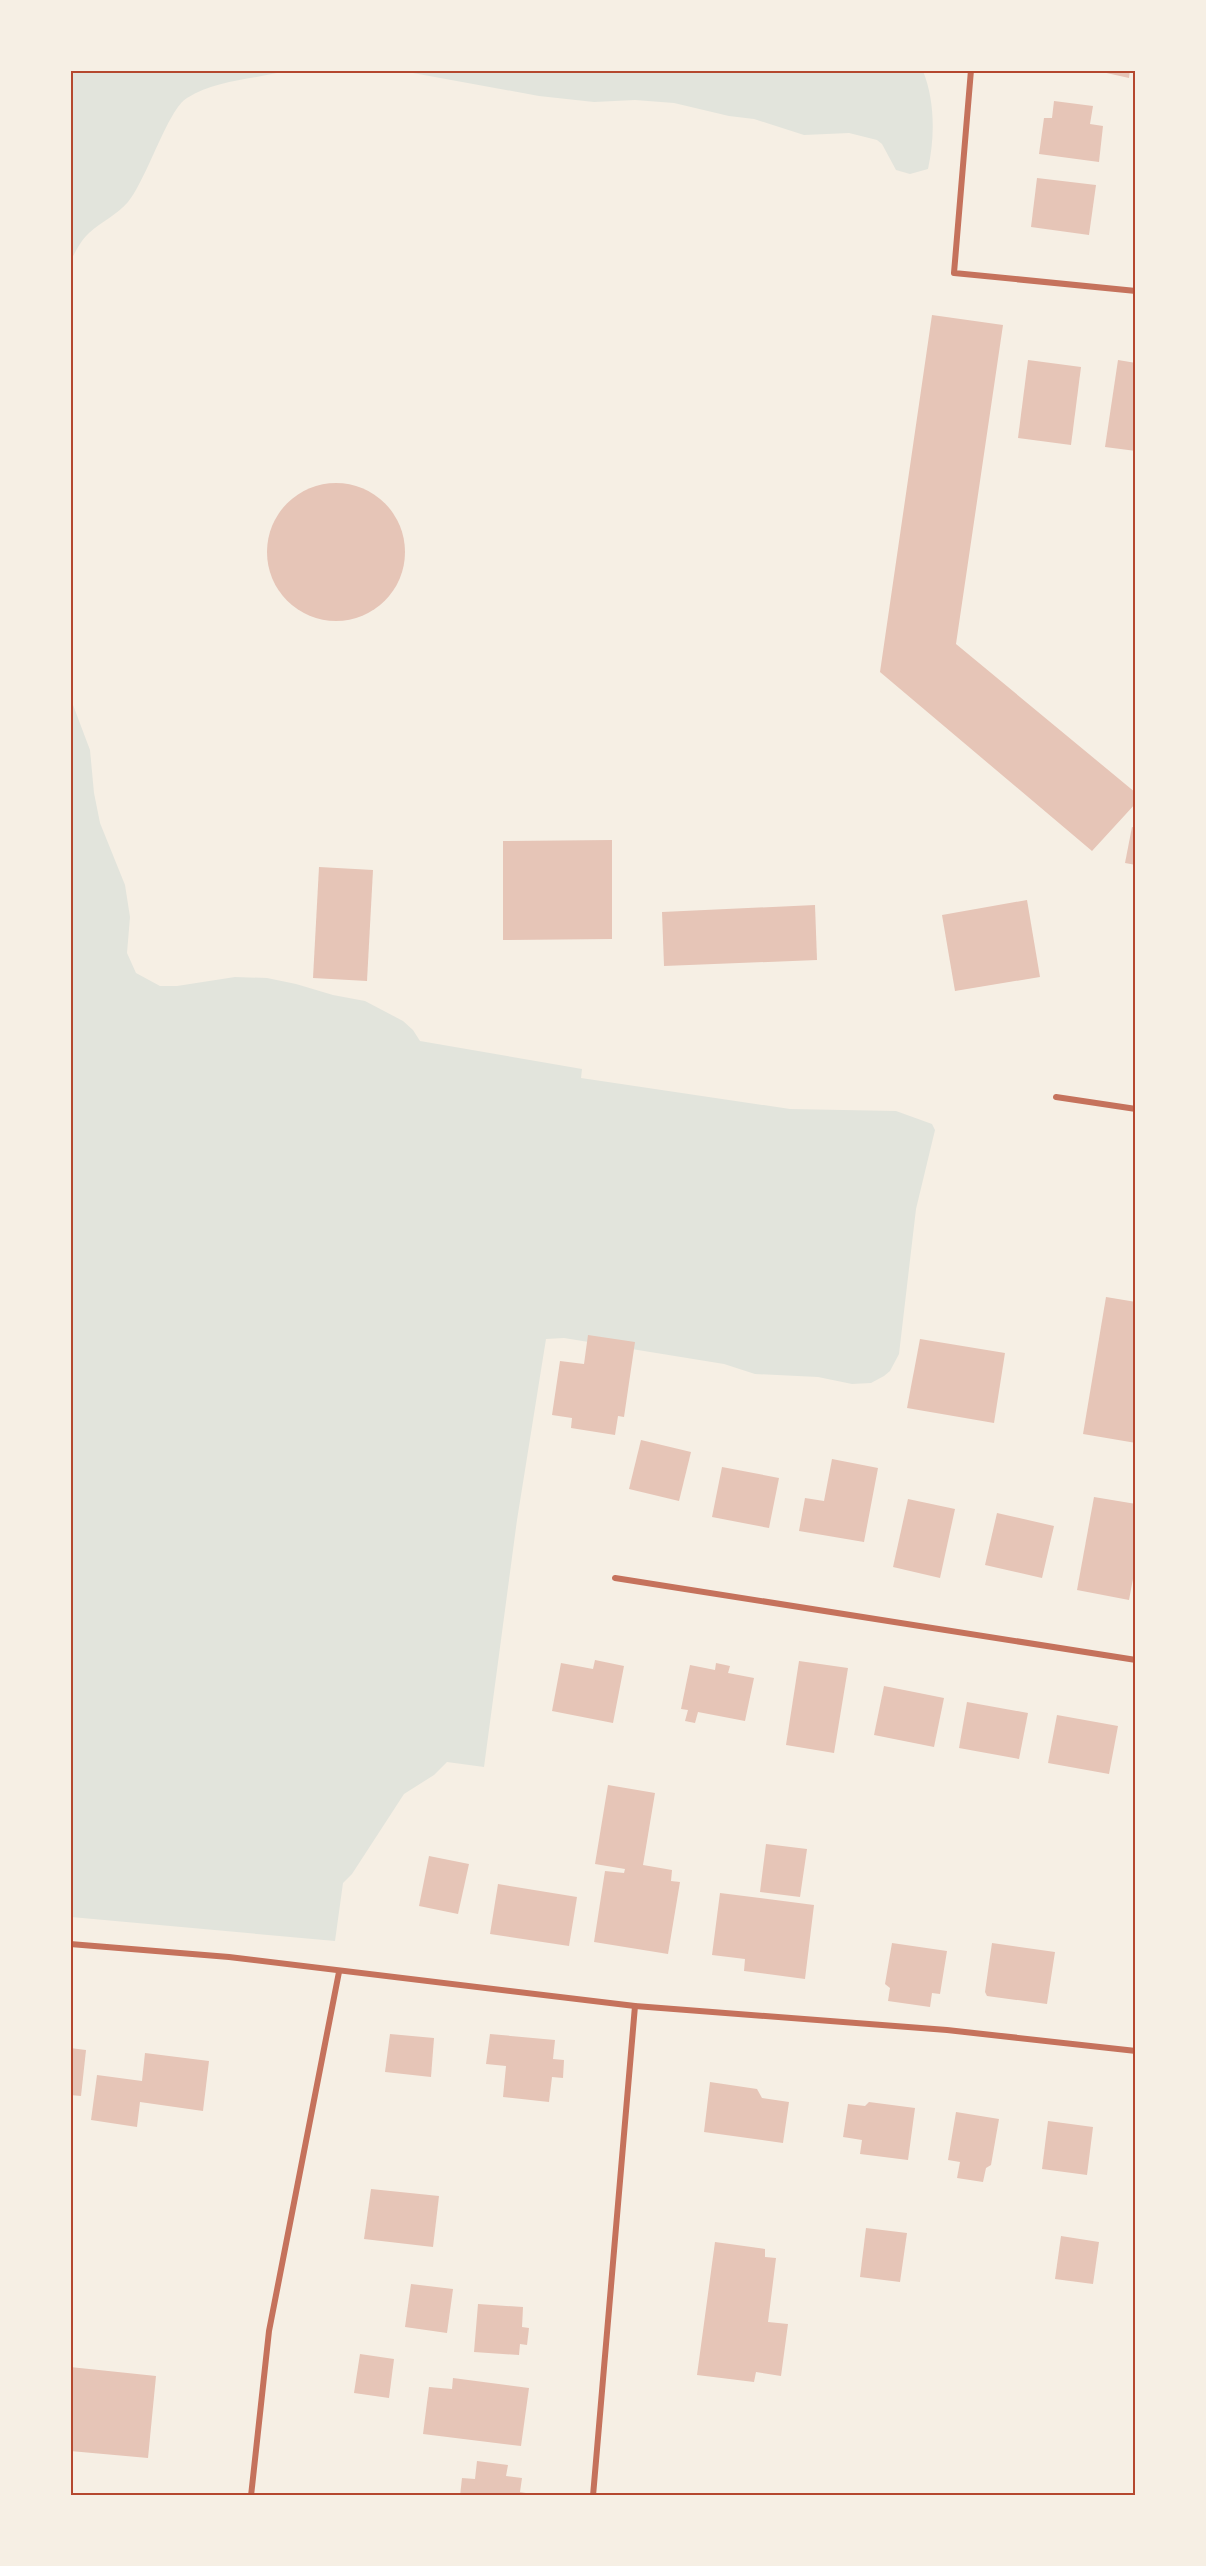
<svg xmlns="http://www.w3.org/2000/svg" width="1206" height="2566" font-family="Inter,sans-serif">
	<rect width="100%" height="100%" fill="#f6efe4"/>
	<g fill="#e2e4dc">
		<path d="M71 70H284V71C252 80 216 80 187 98 168 109 147 179 128 202 117 215 101 222 89 233 81 240 76 251 71 260Z"/>
		<path d="M402 71H923C935 101 935 137 928 169L910 174 896 170 882 144 877 140 849 133 804 135 754 119 729 116 674 103 635 100 594 102 539 96Z"/>
		<polygon points="70,697 90,750 94,793 100,823 125,885 130,917 127,953 136,973 160,986 177,986 235,977 267,978 296,984 333,995 365,1001 403,1021 413,1030 420,1041 582,1069 581,1078 790,1109 896,1111 932,1124 935,1130 916,1209 899,1354 890,1371 884,1376 871,1383 852,1384 818,1377 755,1374 724,1364 564,1338 546,1339 517,1520 484,1767 447,1762 434,1775 404,1794 352,1874 343,1883 335,1941 71,1917"/>
	</g>
	<g fill="#e6c5b7">
		<polygon points="1093,70 1130,70 1129,78"/>
		<polygon points="1054,101 1093,106 1090,124 1103,126 1099,162 1039,154 1044,118 1052,118"/>
		<polygon points="1037,178 1096,185 1089,235 1031,227"/>
		<polygon points="932,315 1003,325 956,644 1136,793 1136,803 1092,851 880,672"/>
		<polygon points="1028,360 1081,367 1071,445 1018,438"/>
		<polygon points="1118,360 1136,363 1136,451 1105,447"/>
		<circle cx="336" cy="552" r="69"/>
		<polygon points="1132,827 1136,828 1136,865 1125,863"/>
		<polygon points="612,840 612,939 503,940 503,841"/>
		<polygon points="319,867 373,870 367,981 313,978"/>
		<polygon points="1027,900 1040,977 955,991 942,915"/>
		<polygon points="815,905 817,960 664,966 662,912"/>
		<polygon points="1106,1297 1136,1302 1136,1443 1083,1434"/>
		<polygon points="588,1335 635,1342 624,1417 618,1416 615,1435 571,1428 572,1418 552,1415 560,1361 584,1364"/>
		<polygon points="920,1339 1005,1353 994,1423 907,1408"/>
		<polygon points="641,1440 691,1452 679,1501 629,1489"/>
		<polygon points="832,1459 878,1468 864,1542 799,1531 805,1498 824,1501"/>
		<polygon points="722,1467 779,1478 769,1528 712,1517"/>
		<polygon points="1094,1497 1136,1504 1136,1563 1129,1600 1077,1590"/>
		<polygon points="908,1499 955,1509 940,1578 893,1567"/>
		<polygon points="997,1513 1054,1526 1042,1578 985,1565"/>
		<polygon points="595,1660 624,1666 613,1723 552,1711 561,1663 593,1669"/>
		<polygon points="799,1661 848,1668 834,1753 786,1745"/>
		<polygon points="716,1663 730,1666 728,1673 754,1678 745,1721 698,1712 695,1723 685,1721 688,1710 681,1709 690,1665 715,1670"/>
		<polygon points="884,1686 944,1698 934,1747 874,1735"/>
		<polygon points="967,1702 1028,1713 1019,1759 959,1748"/>
		<polygon points="1057,1715 1118,1726 1109,1774 1048,1763"/>
		<polygon points="608,1785 655,1793 643,1865 672,1870 671,1881 680,1882 668,1954 594,1942 605,1871 624,1873 625,1869 595,1864"/>
		<polygon points="766,1844 807,1849 800,1897 760,1892"/>
		<polygon points="429,1856 469,1864 458,1914 419,1906"/>
		<polygon points="498,1884 577,1897 569,1946 490,1934"/>
		<polygon points="720,1893 814,1905 805,1979 744,1971 745,1959 712,1955"/>
		<polygon points="892,1943 947,1951 940,1994 932,1993 930,2007 888,2001 890,1988 885,1984"/>
		<polygon points="992,1943 1055,1952 1047,2004 987,1996 985,1992"/>
		<polygon points="390,2034 434,2038 431,2077 385,2072"/>
		<polygon points="490,2034 555,2040 553,2059 564,2060 563,2078 552,2077 549,2102 503,2097 506,2066 486,2064"/>
		<polygon points="70,2048 86,2050 81,2096 70,2095"/>
		<polygon points="145,2053 209,2061 203,2111 140,2102 137,2127 91,2120 97,2075 142,2081"/>
		<polygon points="710,2082 757,2089 762,2098 789,2102 783,2143 704,2132"/>
		<polygon points="869,2102 915,2108 908,2160 860,2154 862,2140 843,2137 848,2104 865,2106"/>
		<polygon points="956,2112 999,2119 991,2165 986,2168 983,2182 957,2178 960,2162 948,2160"/>
		<polygon points="1048,2121 1093,2127 1087,2175 1042,2169"/>
		<polygon points="371,2189 439,2196 433,2247 364,2239"/>
		<polygon points="866,2228 907,2233 900,2282 860,2277"/>
		<polygon points="1061,2236 1099,2242 1093,2284 1055,2279"/>
		<polygon points="715,2242 765,2249 765,2257 776,2258 768,2322 788,2324 781,2376 756,2372 754,2382 697,2375"/>
		<polygon points="411,2284 453,2289 447,2333 405,2327"/>
		<polygon points="478,2304 523,2307 522,2327 529,2328 527,2345 520,2344 519,2355 474,2352"/>
		<polygon points="360,2354 394,2359 389,2398 354,2393"/>
		<polygon points="70,2367 156,2376 148,2458 70,2451"/>
		<polygon points="453,2378 529,2388 521,2446 423,2434 429,2387 452,2389"/>
		<polygon points="477,2461 508,2465 506,2476 522,2478 520,2492 526,2493 526,2496 460,2496 462,2478 475,2479"/>
	</g>
	<g fill="none" stroke-linecap="round" stroke-linejoin="round">
		<g stroke="#c5725c" stroke-width="6">
			<polyline points="971,70 954,273 1136,291"/>
			<polyline points="1056,1097 1136,1109"/>
			<polyline points="615,1578 1136,1660"/>
			<polyline points="70,1944 229,1957 635,2006 947,2030 1136,2051"/>
			<polyline points="251,2496 269,2331 339,1972"/>
			<polyline points="593,2496 635,2006"/>
		</g>
	</g>
	<rect width="1206" height="2566" fill="none" stroke="#f6efe4" stroke-width="144"/>
	<rect x="72" y="72" width="1062" height="2422" fill="none" stroke="#b5482f" stroke-width="2"/>
</svg>
